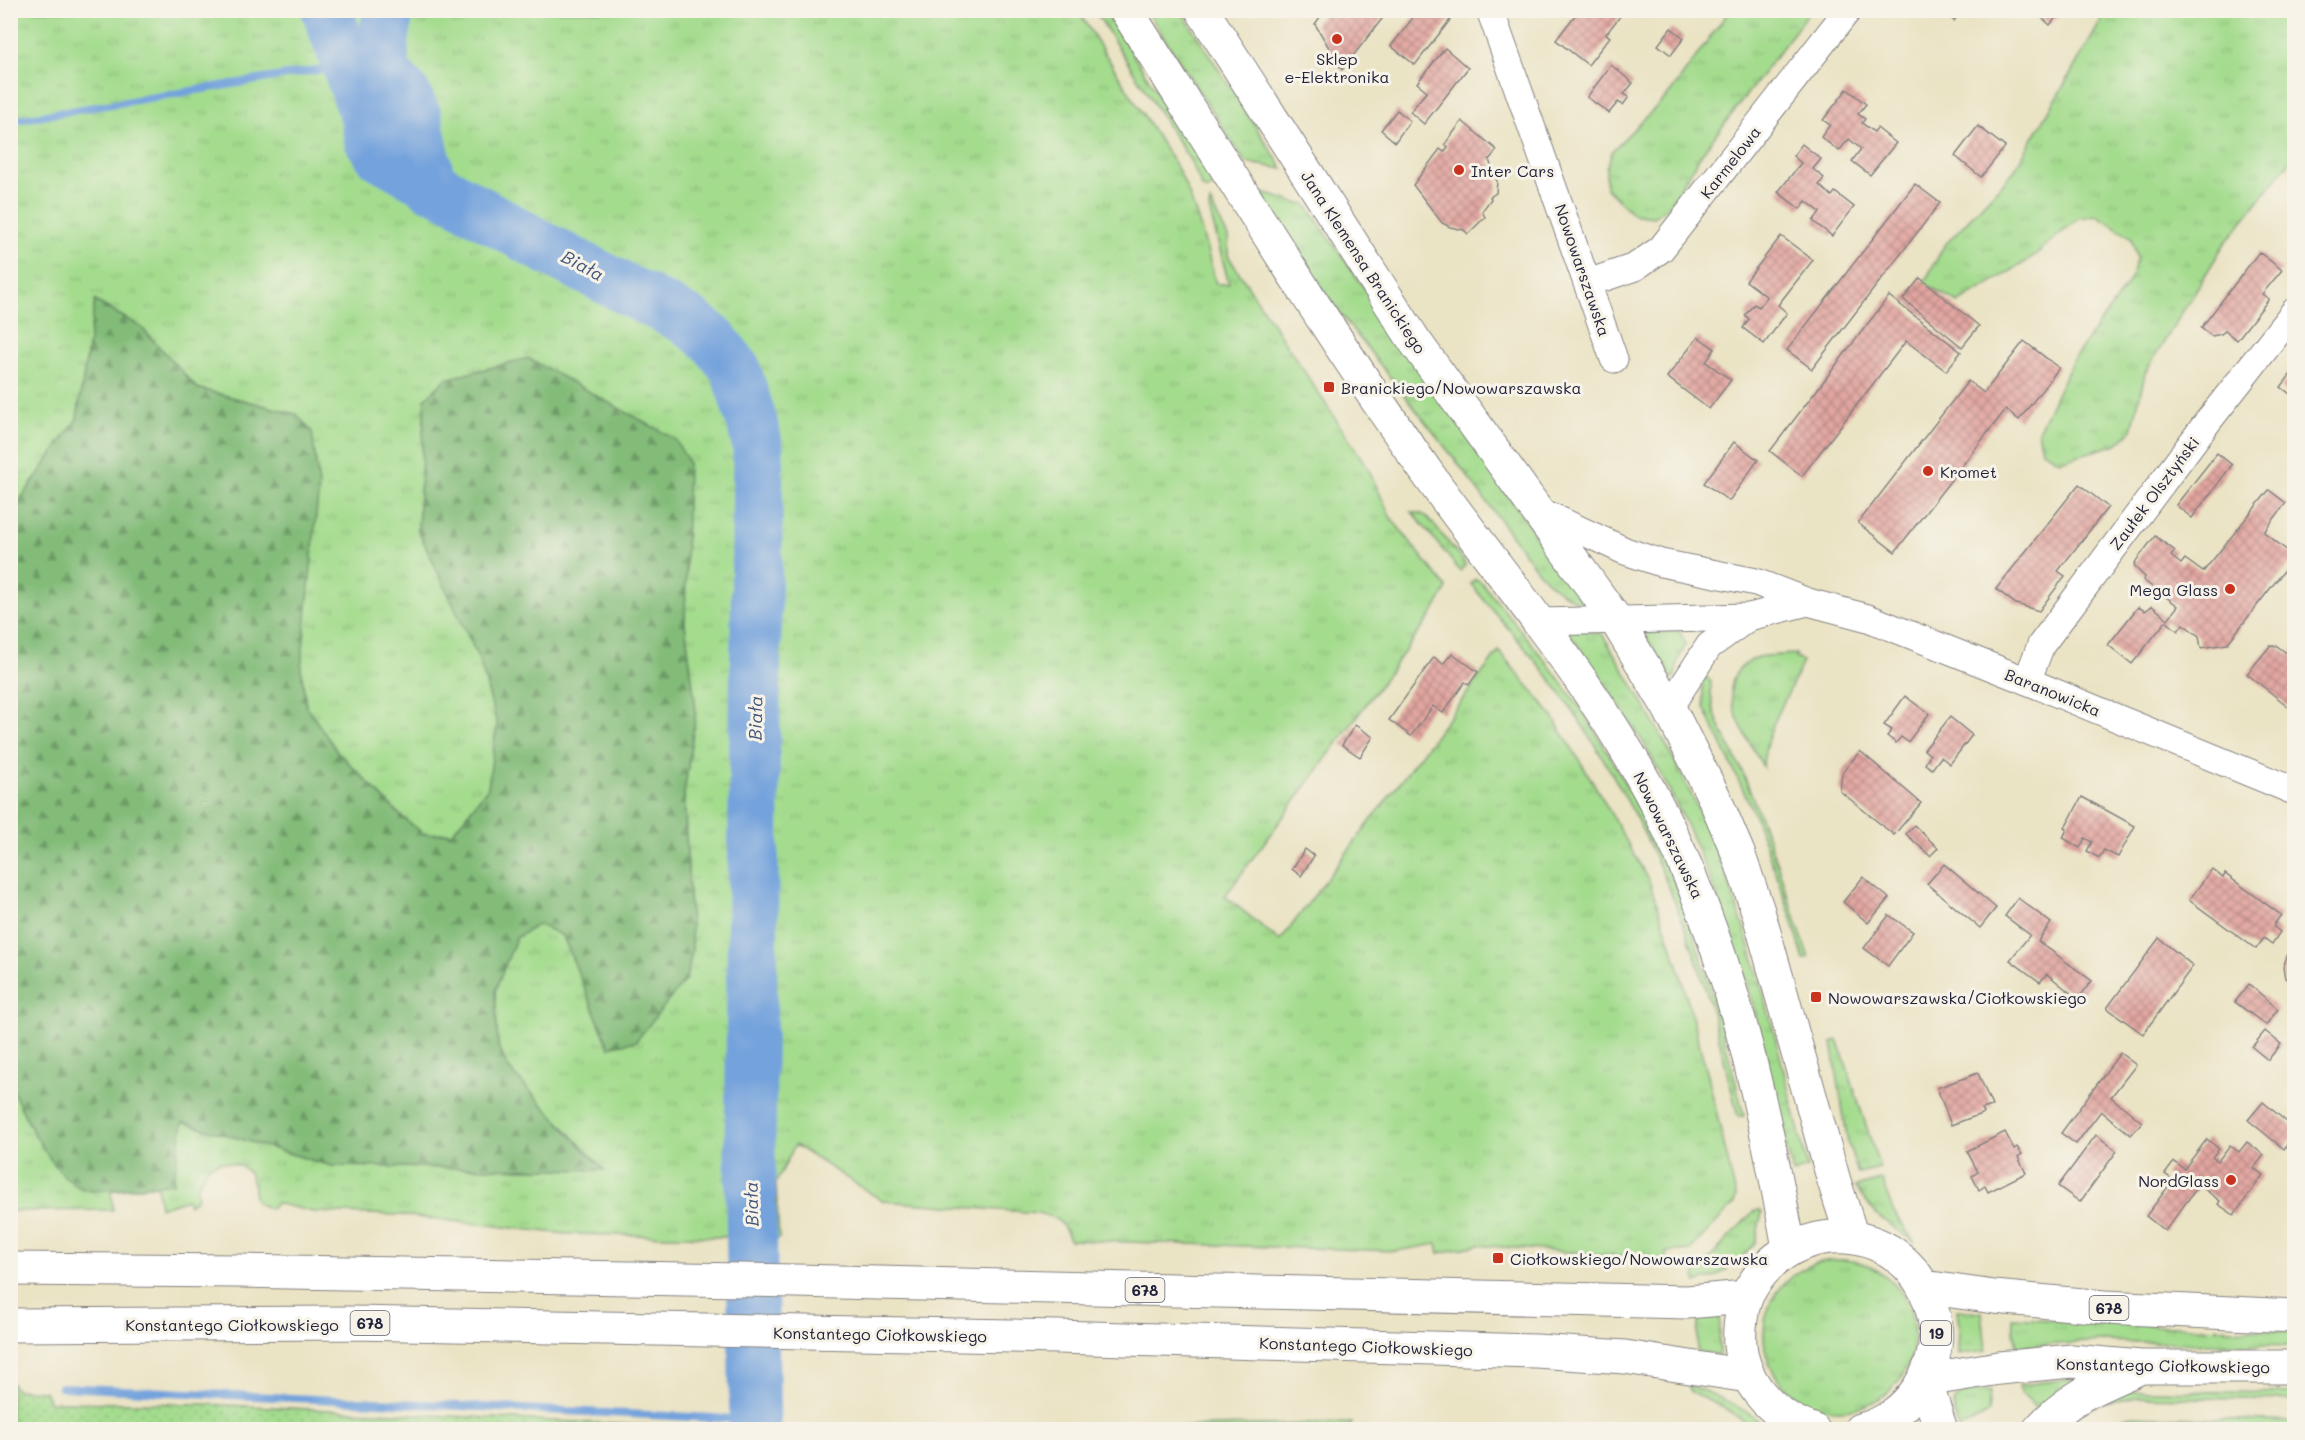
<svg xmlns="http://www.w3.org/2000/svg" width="2305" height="1440" font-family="Mali,sans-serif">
	<defs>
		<pattern id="grass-tufts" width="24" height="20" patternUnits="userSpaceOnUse" patternTransform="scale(1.5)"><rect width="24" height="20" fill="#a4dc8e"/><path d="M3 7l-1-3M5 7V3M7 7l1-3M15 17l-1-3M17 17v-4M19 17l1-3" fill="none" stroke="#8dbc7b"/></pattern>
		<pattern id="forest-firs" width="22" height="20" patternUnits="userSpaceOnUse" patternTransform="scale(1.5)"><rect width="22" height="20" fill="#83bc79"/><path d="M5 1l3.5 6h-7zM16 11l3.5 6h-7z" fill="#6b9864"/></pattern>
		<pattern id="park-dots" width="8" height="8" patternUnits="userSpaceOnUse" patternTransform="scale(1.5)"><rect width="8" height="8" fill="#a4dc8e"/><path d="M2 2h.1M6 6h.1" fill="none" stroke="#8dbc7b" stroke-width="1.8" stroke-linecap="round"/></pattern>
		<pattern id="building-cross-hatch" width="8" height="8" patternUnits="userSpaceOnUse" patternTransform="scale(1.5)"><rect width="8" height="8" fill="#e2a6a0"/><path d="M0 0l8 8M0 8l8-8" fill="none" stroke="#b78784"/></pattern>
	</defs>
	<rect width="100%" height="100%" fill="#f7f3e8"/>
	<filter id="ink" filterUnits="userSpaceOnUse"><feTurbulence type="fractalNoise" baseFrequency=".0167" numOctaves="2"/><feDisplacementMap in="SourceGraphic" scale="12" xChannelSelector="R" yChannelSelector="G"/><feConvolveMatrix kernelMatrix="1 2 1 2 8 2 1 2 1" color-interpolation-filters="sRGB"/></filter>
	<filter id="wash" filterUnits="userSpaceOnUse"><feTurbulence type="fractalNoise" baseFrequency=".008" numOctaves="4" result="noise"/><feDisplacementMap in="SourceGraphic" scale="24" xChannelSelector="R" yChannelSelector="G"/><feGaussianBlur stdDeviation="1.35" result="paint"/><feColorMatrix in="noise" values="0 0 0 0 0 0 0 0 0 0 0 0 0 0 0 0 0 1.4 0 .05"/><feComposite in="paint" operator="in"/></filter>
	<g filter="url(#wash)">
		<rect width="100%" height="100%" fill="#eae3c4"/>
		<g fill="url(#grass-tufts)" stroke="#637f64" stroke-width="1.5">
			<path d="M11 11H1078L1179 171C1196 207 1206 245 1216 284H1229L1209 208 1210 202 1228 237V256L1368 468 1391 518 1447 588 1433 613 1225 896 1280 941 1499 651 1551 714 1594 784 1649 881 1678 965 1708 1076 1736 1196 1734 1204 1690 1250 1666 1252 1667 1260 1478 1245 1439 1253 1437 1244 1396 1251 1070 1240C1063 1222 1058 1218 1039 1213L883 1201 795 1145 776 1183 779 1238 566 1234 399 1215 313 1212 276 1203 271 1209 257 1203 254 1197V1186L249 1173 241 1166 231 1163 220 1162 209 1166 197 1187 198 1198 189 1205 187 1199 160 1208 157 1185 111 1191 113 1210 11 1211 10 1085 33 1132 67 1179 183 1122 332 1166 604 1170 509 1069 498 1046 495 991 516 938 538 924 563 936 609 1047 692 951 684 794 696 711 685 624 425 399 418 530 480 661 497 724 488 788 452 833 424 834 402 817 336 750 306 706 301 669 296 414 197 388 141 327 95 301 77 419 11 513Z"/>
			<polygon points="1095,11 1105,11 1216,184 1207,190 1202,187 1191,162"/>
			<polygon points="1147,11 1181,11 1283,169 1245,162"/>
			<polygon points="1729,11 1810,11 1700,156 1668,207 1653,217 1633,214 1606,188 1606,168 1613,150 1671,92"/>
			<polygon points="2107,11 2294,11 2294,156 2223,246 2145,373 2132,430 2117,444 2060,461 2042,451 2038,431 2073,360 2131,279 2137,257 2131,237 2097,215 2079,218 2029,260 1958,303 1924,283 1944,246 2014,171"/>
			<path d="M1263 193 1300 204 1305 203 1584 605C1564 595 1550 586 1536 569L1460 466 1332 303 1262 194Z"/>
			<polygon points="1412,512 1422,514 1428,518 1464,561 1465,566 1460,571"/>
			<path d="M1475 579 1480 581C1521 631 1565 681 1598 736 1632 793 1664 853 1687 915 1710 980 1727 1048 1744 1116H1738C1726 1069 1716 1021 1701 974 1670 877 1624 785 1566 701 1538 660 1502 623 1471 584Z"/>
			<path d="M1565 627 1602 634C1641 697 1677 760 1706 827 1754 936 1779 1054 1808 1168L1793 1173C1777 1109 1765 1041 1745 978 1717 886 1675 789 1622 709 1604 681 1584 654 1565 627Z"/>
			<polygon points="1679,631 1686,644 1678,660 1675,676 1672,678 1669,675 1645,636 1646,633"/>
			<path d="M1796 654 1795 658 1803 661C1789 697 1765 727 1763 767 1749 739 1710 687 1746 664 1750 661 1754 658 1759 657 1771 655 1784 655 1796 654Z"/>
			<path d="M1704 675 1711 682C1708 716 1731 745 1744 776 1769 835 1788 898 1809 958L1804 960 1791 916 1754 813 1704 707 1702 684Z"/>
			<polygon points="1838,1040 1880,1168 1858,1173 1848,1143 1832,1042"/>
			<polygon points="1882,1180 1893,1211 1915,1243 1878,1216 1855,1187"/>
			<polygon points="1759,1210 1762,1212 1755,1243 1739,1260 1716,1277 1697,1282 1695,1276 1698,1271 1753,1212"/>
			<circle cx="1839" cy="1335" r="75"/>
			<polygon points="1957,1310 1982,1312 1986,1351 1958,1355 1959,1325"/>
			<polygon points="1720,1317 1719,1356 1697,1351 1698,1319"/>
			<polygon points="2012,1318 2294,1332 2294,1346 2101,1341 2017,1347"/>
			<polygon points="2073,1379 2076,1380 2038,1410 2021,1393 2019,1385"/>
			<path d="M1690 1385C1724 1399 1740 1405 1769 1429H1755L1726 1409 1692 1393 1689 1388Z"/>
			<path d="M1990 1390 1988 1413 1959 1429C1946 1391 1955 1396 1990 1390Z"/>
			<polygon points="2141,1391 2294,1393 2294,1400 2138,1397 2109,1401 2067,1418 2124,1392"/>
			<polygon points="2128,1416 2294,1422 2294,1429 2096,1429"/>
			<polygon points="1352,1423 1347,1430 1075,1429"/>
		</g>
		<path fill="url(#forest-firs)" stroke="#526f5a" stroke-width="1.5" d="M95 301 141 327 197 388 296 414 312 432 319 485 301 669 306 706 336 750 402 817 424 834 452 833 488 788 497 724 480 661 418 530 425 399 446 379 528 358 675 439 688 462 685 624 696 711 684 794 692 952 686 979 636 1041 609 1047 563 936 538 924 516 938 495 991 498 1046 509 1069 604 1170 332 1166 183 1122 173 1183C158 1185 94 1193 85 1190 52 1178 25 1116 10 1085L11 513 77 419Z"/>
		<polygon fill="url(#park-dots)" stroke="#637f64" stroke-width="1.5" points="11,1381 16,1390 45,1391 50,1402 205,1404 719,1429 11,1429"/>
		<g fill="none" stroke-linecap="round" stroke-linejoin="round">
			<g stroke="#73a2dc" stroke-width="8">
				<polyline points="10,121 348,65"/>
				<polyline points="61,1387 755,1420"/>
			</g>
			<g stroke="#73a2dc" stroke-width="51">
				<polyline points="327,10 366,118 369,139 380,155 543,247 687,320 712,339 735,368 752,422 758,448 750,1153 755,1430"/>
				<polyline points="388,10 383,47 384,73 405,94 416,116 431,186"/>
			</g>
		</g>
		<g id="blocks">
			<g fill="url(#building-cross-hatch)">
				<polygon points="1325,10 1389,10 1342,70 1315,24"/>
				<polygon points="1419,10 1438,10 1450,20 1415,65 1391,46"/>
				<polygon points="1579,10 1625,10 1606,34 1610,37 1588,65 1556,40"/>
				<polygon points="1940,10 1962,10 1954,21"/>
				<polygon points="2033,10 2062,10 2050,25"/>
				<polygon points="1671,28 1684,38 1671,55 1658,45"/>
				<polygon points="1445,48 1468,68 1424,124 1410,112 1427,91 1417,83"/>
				<polygon points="1611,65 1633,83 1624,94 1629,97 1623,105 1618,102 1609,113 1587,97"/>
				<polygon points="1847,89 1866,104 1858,114 1865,119 1862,123 1874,132 1877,128 1896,143 1870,175 1852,161 1861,149 1849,139 1839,151 1821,137 1830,125 1823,120"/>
				<polygon points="1397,110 1410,121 1395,142 1381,130"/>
				<polygon points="1462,121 1497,150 1489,160 1497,181 1496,193 1490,197 1491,199 1482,211 1485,217 1468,234 1464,230 1450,227 1442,223 1413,185 1440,149 1444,152 1448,147 1445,144"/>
				<polygon points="1978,126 2005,147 1981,177 1955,156"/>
				<polygon points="1802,144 1821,159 1813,169 1824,178 1819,185 1832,196 1835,192 1854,207 1832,236 1813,221 1820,212 1806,201 1800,209 1778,192 1801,163 1793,156"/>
				<polygon points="1915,184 1940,203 1812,369 1787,350"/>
				<polygon points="1781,236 1813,260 1778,305 1787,313 1764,344 1743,328 1749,319 1745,315 1754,304 1759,307 1767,297 1746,281"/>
				<polygon points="2259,252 2282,270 2262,294 2269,299 2237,340 2225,331 2221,334 2212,336 2201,328"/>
				<polygon points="1920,278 1979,326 1962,347 1903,299"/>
				<polygon points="1889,296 1961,352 1946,371 1906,341 1802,476 1770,451"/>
				<polygon points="1698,337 1715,349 1706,362 1731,380 1709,409 1667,377"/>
				<polygon points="2024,341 2059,368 2019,420 2006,409 1895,552 1858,523 1968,381 1984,393"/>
				<polygon points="2294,370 2294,397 2281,387"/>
				<polygon points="1734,442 1758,460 1729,501 1704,483"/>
				<polygon points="2217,453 2232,465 2192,518 2176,505"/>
				<polygon points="2079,484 2108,507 2058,571 2065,576 2039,611 2016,604 1996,589"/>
				<polygon points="2269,490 2286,503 2264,532 2294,556 2294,558 2227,644 2201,648 2199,636 2183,624 2178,631 2166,621 2132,664 2108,645 2138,607 2145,611 2152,606 2168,619 2178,606 2143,580 2145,577 2134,566 2136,561 2155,536 2175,551 2171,556 2181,564 2185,559 2203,572"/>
				<polygon points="2270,646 2277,646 2289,655 2294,648 2294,700 2289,707 2247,674"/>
				<polygon points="1452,653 1478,672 1469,685 1465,682 1443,713 1433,706 1411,736 1389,720 1434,657 1443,664"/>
				<polygon points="1905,696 1929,714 1908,742 1901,737 1896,743 1887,736 1892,730 1884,725"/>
				<polygon points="1950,717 1972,735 1950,764 1941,757 1932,769 1925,764 1930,755 1924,750"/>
				<polygon points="1355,725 1373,737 1360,757 1342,745"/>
				<polygon points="1860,751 1921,803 1894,835 1840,791 1842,773"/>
				<polygon points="2082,797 2135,826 2118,857 2104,850 2099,858 2087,851 2092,842 2085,838 2080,848 2063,838 2067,829 2065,828"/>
				<polygon points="1914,825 1938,848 1930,856 1906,834"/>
				<polygon points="1305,849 1314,856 1301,876 1292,869"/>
				<polygon points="1944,864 1996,908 1980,928 1927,884"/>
				<polygon points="2212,869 2223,878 2225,874 2281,915 2273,926 2280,932 2272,944 2264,938 2256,949 2189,900"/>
				<polygon points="1863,877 1889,898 1868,923 1843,902"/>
				<polygon points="2018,898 2051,923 2038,941 2092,981 2078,999 2047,974 2040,982 2010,960 2030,935 2005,916"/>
				<polygon points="1889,915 1913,932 1888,966 1864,948"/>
				<polygon points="2159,938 2193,966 2143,1034 2107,1008"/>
				<polygon points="2294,947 2294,985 2285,978 2283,967 2287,956"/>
				<polygon points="2249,984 2278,1009 2266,1025 2235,1002"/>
				<polygon points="2265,1031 2281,1044 2268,1060 2252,1047"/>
				<polygon points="2120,1053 2136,1065 2111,1097 2142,1122 2131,1135 2101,1111 2076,1144 2061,1133"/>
				<polygon points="1978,1073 1992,1106 1982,1109 1984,1113 1951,1125 1937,1088"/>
				<polygon points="2263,1102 2294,1128 2294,1135 2284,1149 2248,1120"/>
				<polygon points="2005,1132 2014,1149 2017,1147 2022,1154 2018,1157 2026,1173 1988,1192 1985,1186 1979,1190 1972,1176 1978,1172 1967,1151"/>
				<polygon points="2096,1135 2117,1151 2080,1202 2058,1186"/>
				<polygon points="2207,1139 2219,1149 2212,1157 2218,1161 2230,1145 2239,1152 2247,1142 2264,1155 2254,1168 2263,1175 2234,1215 2218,1204 2220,1201 2199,1185 2165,1231 2146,1216 2173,1180 2165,1174 2174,1162 2184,1169"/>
			</g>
		</g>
	</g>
	<g filter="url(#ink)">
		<use href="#blocks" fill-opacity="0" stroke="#868280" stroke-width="1.5"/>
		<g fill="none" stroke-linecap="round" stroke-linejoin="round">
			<defs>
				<g id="street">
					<polyline points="1490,10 1614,359"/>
					<polyline points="1588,283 1635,267 1661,249 1848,10"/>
					<polyline points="1535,509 1625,551 1661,563 1756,582 1808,602 1868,618 2027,681 2294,791"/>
					<polyline points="1541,622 1749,617 1808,602"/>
					<polyline points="2027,681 2041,645 2209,420 2294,312"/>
					<polyline points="1669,708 1709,646 1749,617"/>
				</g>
				<g id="secondary">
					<path d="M1126 10C1226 167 1323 325 1430 477 1508 585 1596 686 1657 805 1728 943 1762 1097 1789 1248"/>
					<polyline points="1202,10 1414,340 1616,620 1669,708 1714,797 1738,853 1758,911 1834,1181 1852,1237"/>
				</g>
				<g id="primary">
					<polyline points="10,1269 237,1271 796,1281 1687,1302 1746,1297"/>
					<polyline points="10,1325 353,1323 1057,1337 1536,1351 1625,1357 1748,1376"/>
				</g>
				<g id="highway">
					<polyline points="1924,1287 1994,1297 2105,1307 2294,1316"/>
					<polyline points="1925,1380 1999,1368 2072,1361 2141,1367 2294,1367"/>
					<polyline points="1925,1380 1941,1430"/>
					<path d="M1813 1430C1769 1415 1736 1377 1740 1328 1741 1316 1743 1303 1748 1293 1796 1205 1921 1224 1935 1324 1938 1347 1931 1370 1918 1389 1905 1408 1884 1425 1860 1430"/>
					<path d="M2039 1430C2069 1396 2099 1386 2139 1368"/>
				</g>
			</defs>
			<use href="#street" stroke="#868280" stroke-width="29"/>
			<use href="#secondary" stroke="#868280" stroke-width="35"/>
			<use href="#primary" stroke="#868280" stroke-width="35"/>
			<use href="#highway" stroke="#868280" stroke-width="35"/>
			<use href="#street" stroke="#fff" stroke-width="27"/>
			<use href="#secondary" stroke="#fff" stroke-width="33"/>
			<use href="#primary" stroke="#fff" stroke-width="33"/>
			<use href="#highway" stroke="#fff" stroke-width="33"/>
		</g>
	</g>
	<g fill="#c8321e" stroke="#f7f3e8" stroke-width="2">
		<circle cx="1337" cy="39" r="6"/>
		<circle cx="1459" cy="170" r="6"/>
		<rect x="1323" y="381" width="12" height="12" rx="3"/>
		<circle cx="1928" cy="471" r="6"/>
		<circle cx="2230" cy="589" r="6"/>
		<rect x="1810" y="991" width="12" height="12" rx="3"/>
		<circle cx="2231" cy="1180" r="6"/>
		<rect x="1492" y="1252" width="12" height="12" rx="3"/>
	</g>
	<g text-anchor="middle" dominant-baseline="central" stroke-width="6" stroke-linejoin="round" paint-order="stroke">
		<g fill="#f7f3e8" stroke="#62616f" stroke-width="1.5">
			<rect x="1125.5" y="1278" width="39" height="24" rx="4.5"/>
			<rect x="2089.5" y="1296" width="39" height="24" rx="4.5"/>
			<rect x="350.5" y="1311" width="39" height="24" rx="4.5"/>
			<rect x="1921" y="1321" width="30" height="24" rx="4.5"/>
		</g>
		<g font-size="15" font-weight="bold" fill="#22223b">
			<text x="1145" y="1290">678</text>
			<text x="2109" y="1308">678</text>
			<text x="370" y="1323">678</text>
			<text x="1936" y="1333">19</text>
		</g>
		<g font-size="16" fill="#22223b" stroke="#f7f3e8" text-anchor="start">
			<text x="1337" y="58" text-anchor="middle">Sklep<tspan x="1337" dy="18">e-Elektronika</tspan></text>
			<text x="1471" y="170">Inter Cars</text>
			<text x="1341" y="387">Branickiego/Nowowarszawska</text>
			<text x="1940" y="471">Kromet</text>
			<text x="2218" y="589" text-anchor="end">Mega Glass</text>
			<text x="1828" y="997">Nowowarszawska/Ciołkowskiego</text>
			<text x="2219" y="1180" text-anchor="end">NordGlass</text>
			<text x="1510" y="1258">Ciołkowskiego/Nowowarszawska</text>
		</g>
		<g font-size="16" fill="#22223b" stroke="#f7f3e8">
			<text transform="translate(1730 162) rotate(-52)">Karmelowa</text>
			<text transform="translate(1364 262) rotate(57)">Jana Klemensa Branickiego</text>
			<text transform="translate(1583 270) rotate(71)">Nowowarszawska</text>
			<text transform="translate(2154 493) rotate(-53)">Zaułek Olsztyński</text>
			<text transform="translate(2053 692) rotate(22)">Baranowicka</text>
			<text transform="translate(1669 835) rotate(64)">Nowowarszawska</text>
			<text x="232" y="1324">Konstantego Ciołkowskiego</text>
			<text transform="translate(880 1334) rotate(1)">Konstantego Ciołkowskiego</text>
			<text transform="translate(1366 1346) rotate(2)">Konstantego Ciołkowskiego</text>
			<text transform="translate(2163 1365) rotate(1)">Konstantego Ciołkowskiego</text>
		</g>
		<g font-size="18" font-style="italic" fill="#42557b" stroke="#f7f3e8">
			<text transform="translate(583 265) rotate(28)">Biała</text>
			<text transform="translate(755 718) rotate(-89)">Biała</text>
			<text transform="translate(751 1204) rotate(-91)">Biała</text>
		</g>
	</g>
	<rect width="2305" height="1440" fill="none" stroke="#f7f3e8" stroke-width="36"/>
</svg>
